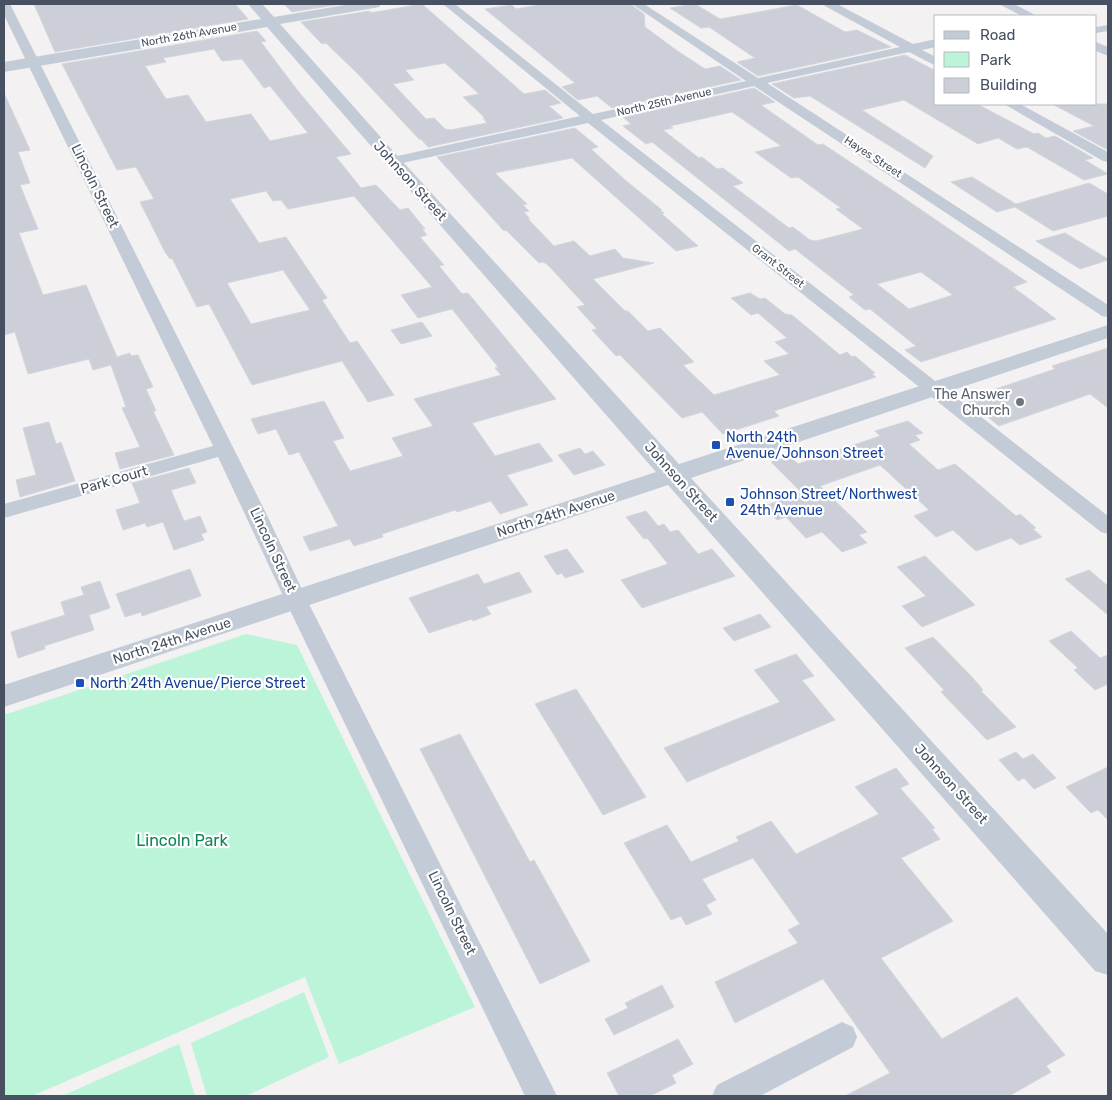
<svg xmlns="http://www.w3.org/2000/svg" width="1112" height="1100" font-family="Rubik,sans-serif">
	<rect width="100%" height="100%" fill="#f3f1f1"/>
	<g fill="#bcf4d9">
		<polygon points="246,634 297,645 475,1007 339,1064 305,977 32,1096 4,1096 4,715"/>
		<polygon points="304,992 329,1057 246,1096 207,1096 191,1043"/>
		<polygon points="179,1044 195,1096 62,1096"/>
	</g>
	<g fill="#cccfd7" stroke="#d4d6dd" fill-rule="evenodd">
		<polygon points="34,4 235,4 248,19 55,52"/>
		<polygon points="284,4 341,4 292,12"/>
		<path d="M422 4 524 94 545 90 561 103 549 106 563 118 428 147 421 139H419L358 74 326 43 322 44 301 22 370 11V13ZM445 63 479 94 463 97 485 118H483L487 123 450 130 445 129 434 118 426 119 393 84 414 80 405 70Z"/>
		<polygon points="544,4 630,4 644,14 645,27 676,50 705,69 720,66 741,80 612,108 597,96 578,100 562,87 575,83 485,9 512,5 516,9"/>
		<polygon points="695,4 720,19 797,5 845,32 857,30 891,47 758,76 737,62 755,58 709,27 701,28 670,8"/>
		<path d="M257 31 266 41 261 42 298 91 351 154 336 157 361 188 376 185 400 210 408 208 425 229H422L427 235 420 237 444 265 439 266 462 294 468 293 556 399 472 423 495 456 539 443 553 461 507 475 528 505 500 514 491 501 457 512 455 510 382 534 383 537 354 546 350 539 310 551 303 537 338 526 299 452 289 455 276 429 258 434 251 419 324 401 344 438 333 441 350 471 403 456 392 438 433 426 414 399 501 375 495 368 498 367 452 309 418 318 401 295 432 287 354 196 288 209 281 200 273 201 266 191 230 199 259 243 286 237 327 298 322 300 350 343 357 341 394 395 368 402 342 361 252 385 209 304 197 307 172 258 170 259 165 252 140 202 154 199 136 167 117 170 62 64ZM214 49 222 61 242 59 264 88 270 86 308 133 270 141 251 114 206 122 188 95 166 99 145 66 166 62 163 58ZM283 270 310 310 251 324 227 283Z"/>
		<polygon points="905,55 936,71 936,104 977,104 1034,134 1038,133 1046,138 1055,136 1093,158 1085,160 1108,174 1084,180 1027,147 1017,149 998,138 978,144 904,100 862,110 933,156 925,168 810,96 794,98 772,84"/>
		<path d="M754 88 775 102 761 105 818 145 823 144 892 190 1027 282 1013 287 1056 319 921 362 905 350 916 346 870 309 865 310 849 297 854 295 795 249 789 251 652 142 646 144 623 126 631 124 623 117ZM732 112 781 146 755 152 791 178 798 177 841 208 836 209 863 229 816 241 810 240 793 227 789 228 733 186 743 183 723 168 717 169 702 157 699 158 663 130 673 128 670 126ZM921 272 953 295 909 309 877 284Z"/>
		<polygon points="4,93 30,150 18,152 30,183 20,185 38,229 19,233 43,295 86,285 117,357 130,353 131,356 138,355 153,387 146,389 156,411 153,411 174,455 120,469 115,453 140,447 122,408 126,407 111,365 93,370 89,359 28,374 15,332 4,335"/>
		<polygon points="1052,104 1108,104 1108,150 1073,131 1094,126"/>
		<polygon points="575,128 598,147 591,149 625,180 662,210 660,210 664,213 662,214 698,246 676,251 572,158 495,173 527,204 523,205 529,211 524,212 530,219 528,219 554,246 574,241 590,256 615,249 623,258 654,263 593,279 625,311 628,311 648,331 660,328 694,362 683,365 714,395 780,375 764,361 789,354 775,342 787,338 758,313 751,315 731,298 750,293 760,299 765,298 785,314 792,315 840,355 847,352 852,357 855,356 875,373 872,374 876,377 774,411 779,416 723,434 702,412 682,418 620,355 616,356 592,330 597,329 577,307 585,305 548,265 543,262 539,263 506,230 504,231 437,157"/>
		<polygon points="972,177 1016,204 1089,183 1108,194 1108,216 1053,231 1015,207 997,212 951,182"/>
		<polygon points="1065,233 1108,259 1108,260 1080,269 1036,241"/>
		<polygon points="422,322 432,336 401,344 391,330"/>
		<polygon points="1108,348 1108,408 1090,394 999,426 966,399 1055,369 1052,366"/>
		<polygon points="908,421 923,433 915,435 920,440 909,444 938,470 955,464 1016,516 1020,514 1036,528 1033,529 1042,537 1020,545 1011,538 976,551 953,530 936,537 914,516 929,510 880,465 820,486 867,532 859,535 867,543 842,552 822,532 806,538 786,517 777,520 764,506 802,493 771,462 790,456 798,464 880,436 875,431"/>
		<polygon points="49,422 56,444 61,442 75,481 20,497 16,480 36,475 23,428"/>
		<polygon points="580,448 585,454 593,451 605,465 574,475 558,455"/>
		<polygon points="189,468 196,483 171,490 184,521 200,516 207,532 201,534 204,540 174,550 163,522 147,527 145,523 123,530 116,510 140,503 132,483"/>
		<polygon points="646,511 658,526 664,524 670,532 678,530 698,554 712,549 735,576 642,608 621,580 668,564 647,538 644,539 626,517"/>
		<polygon points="567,549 584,572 565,578 562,573 557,575 544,556"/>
		<polygon points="925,556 975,605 922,627 902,606 926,596 897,567"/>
		<polygon points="190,569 201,596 142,616 141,612 125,617 116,594"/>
		<polygon points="1089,570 1108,586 1108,615 1065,579"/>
		<polygon points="519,572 532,592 486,607 491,614 473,621 472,619 429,633 409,598 478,574 484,584"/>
		<polygon points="100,581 110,608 89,615 94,630 44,646 45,649 18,658 11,632 65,615 61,602 84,595 81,587"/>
		<polygon points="760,614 771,627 734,641 723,628"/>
		<polygon points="1071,631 1100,658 1108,655 1108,684 1095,690 1074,670 1078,668 1049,641"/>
		<polygon points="933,637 972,677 983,690 981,691 1016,727 987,740 941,692 944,690 905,648"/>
		<polygon points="796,654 814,676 802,680 835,720 687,782 664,748 780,702 754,670"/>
		<polygon points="576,689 646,797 603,815 535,704"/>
		<polygon points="460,734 530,862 534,860 590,961 540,984 420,749"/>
		<polygon points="1016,752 1023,759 1033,754 1056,778 1034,789 1024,778 1018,781 999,760"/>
		<polygon points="1108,767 1108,820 1098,810 1091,813 1066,787"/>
		<polygon points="896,768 909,784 900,788 935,828 932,829 940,839 901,858 953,921 881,958 942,1039 1017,997 1065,1055 1046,1066 1051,1072 1009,1096 845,1096 890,1073 823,979 735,1023 715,982 798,943 788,930 800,924 753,858 702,879 716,900 706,905 712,914 686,925 681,916 671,920 624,843 667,825 691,862 739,841 736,837 771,821 796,854 879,814 855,787"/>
		<polygon points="662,985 674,1007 614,1035 605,1019 628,1008 625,1003"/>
		<polygon points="678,1039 693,1064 672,1075 676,1083 650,1096 619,1096 607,1073"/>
	</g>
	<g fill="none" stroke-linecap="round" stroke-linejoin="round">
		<g fill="#c3cbd7" fill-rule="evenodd">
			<polygon points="4,4 10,4 265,511 307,600 557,1096 525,1096 285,600 218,457 4,518 4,504 213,446 4,15"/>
			<polygon points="443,4 455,4 593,114 746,81 632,4 644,4 758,78 900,47 825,6 824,4 837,4 913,44 936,39 936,47 922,50 936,57 936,66 909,52 767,83 1108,305 1108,317 1102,316 754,86 601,120 1108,516 1108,534 1101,532 588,123 393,165 388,164 386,161 388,158 393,157 580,116"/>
			<polygon points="999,4 1014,4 1037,16 1022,16"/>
			<polygon points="1108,25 1108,31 1096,33 1096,27"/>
			<polygon points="1096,42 1108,47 1108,56 1096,51"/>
			<polygon points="1004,104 1020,104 1108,152 1108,162 1103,161"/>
			<polygon points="842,1022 853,1027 857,1037 853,1047 760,1096 712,1096 717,1085"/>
		</g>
		<polygon fill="#c3cbd7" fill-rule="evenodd" points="248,4 262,4 274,17 351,4 381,4 379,7 374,8 280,24 394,152 679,464 1108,325 1108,338 691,478 1108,934 1108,975 1095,971 668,485 4,707 4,685 656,472 267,27 4,72 4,62 261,19"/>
	</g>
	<circle fill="#6b7280" stroke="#fff" stroke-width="2" cx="1020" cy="402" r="5"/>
	<g fill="#1a4fb4" stroke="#fff" stroke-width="2">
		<rect x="711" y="440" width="10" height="10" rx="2.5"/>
		<rect x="725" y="497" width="10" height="10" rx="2.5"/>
		<rect x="75" y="678" width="10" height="10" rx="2.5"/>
	</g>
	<g text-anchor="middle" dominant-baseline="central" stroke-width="4.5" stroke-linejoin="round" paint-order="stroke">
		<g font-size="11" fill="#475161" stroke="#fff">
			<text transform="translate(189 35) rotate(-10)">North 26th Avenue</text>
			<text transform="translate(664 102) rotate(-13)">North 25th Avenue</text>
			<text transform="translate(873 157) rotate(33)">Hayes Street</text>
			<text transform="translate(778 266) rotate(38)">Grant Street</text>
		</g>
		<g font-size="14" fill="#475161" stroke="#fff">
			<text transform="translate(410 181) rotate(48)">Johnson Street</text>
			<text transform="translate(95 186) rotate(64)">Lincoln Street</text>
			<text transform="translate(114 480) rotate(-16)">Park Court</text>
			<text transform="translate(681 482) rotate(48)">Johnson Street</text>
			<text transform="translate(556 514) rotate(-18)">North 24th Avenue</text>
			<text transform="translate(273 550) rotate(65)">Lincoln Street</text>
			<text transform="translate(172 641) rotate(-18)">North 24th Avenue</text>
			<text transform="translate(951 784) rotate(48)">Johnson Street</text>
			<text transform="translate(452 913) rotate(64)">Lincoln Street</text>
		</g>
		<g font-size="14" fill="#5b616d" stroke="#fff" text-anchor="end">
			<text x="1010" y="394">The Answer<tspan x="1010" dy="16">Church</tspan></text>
		</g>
		<g font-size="14" fill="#164399" stroke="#fff" text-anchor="start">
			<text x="726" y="437">North 24th<tspan x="726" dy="16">Avenue/Johnson Street</tspan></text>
			<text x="740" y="494">Johnson Street/Northwest<tspan x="740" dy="16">24th Avenue</tspan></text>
			<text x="90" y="683">North 24th Avenue/Pierce Street</text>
		</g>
		<g font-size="16" fill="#0e8559" stroke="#fff">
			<text x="182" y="840">Lincoln Park</text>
		</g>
	</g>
	<rect width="1112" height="1100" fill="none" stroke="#475161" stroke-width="10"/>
	<rect x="934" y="15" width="162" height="90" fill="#ffffff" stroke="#b5b9c0"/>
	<rect x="944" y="31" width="25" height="8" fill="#c3cbd7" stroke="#b5b9c0"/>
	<text x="980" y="40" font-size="15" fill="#475161">Road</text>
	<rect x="944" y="52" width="25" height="15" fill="#bcf4d9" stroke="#b5b9c0"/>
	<text x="980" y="65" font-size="15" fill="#475161">Park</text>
	<rect x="944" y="78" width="25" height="15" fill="#cccfd7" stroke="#b5b9c0"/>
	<text x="980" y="90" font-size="15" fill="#475161">Building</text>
</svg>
